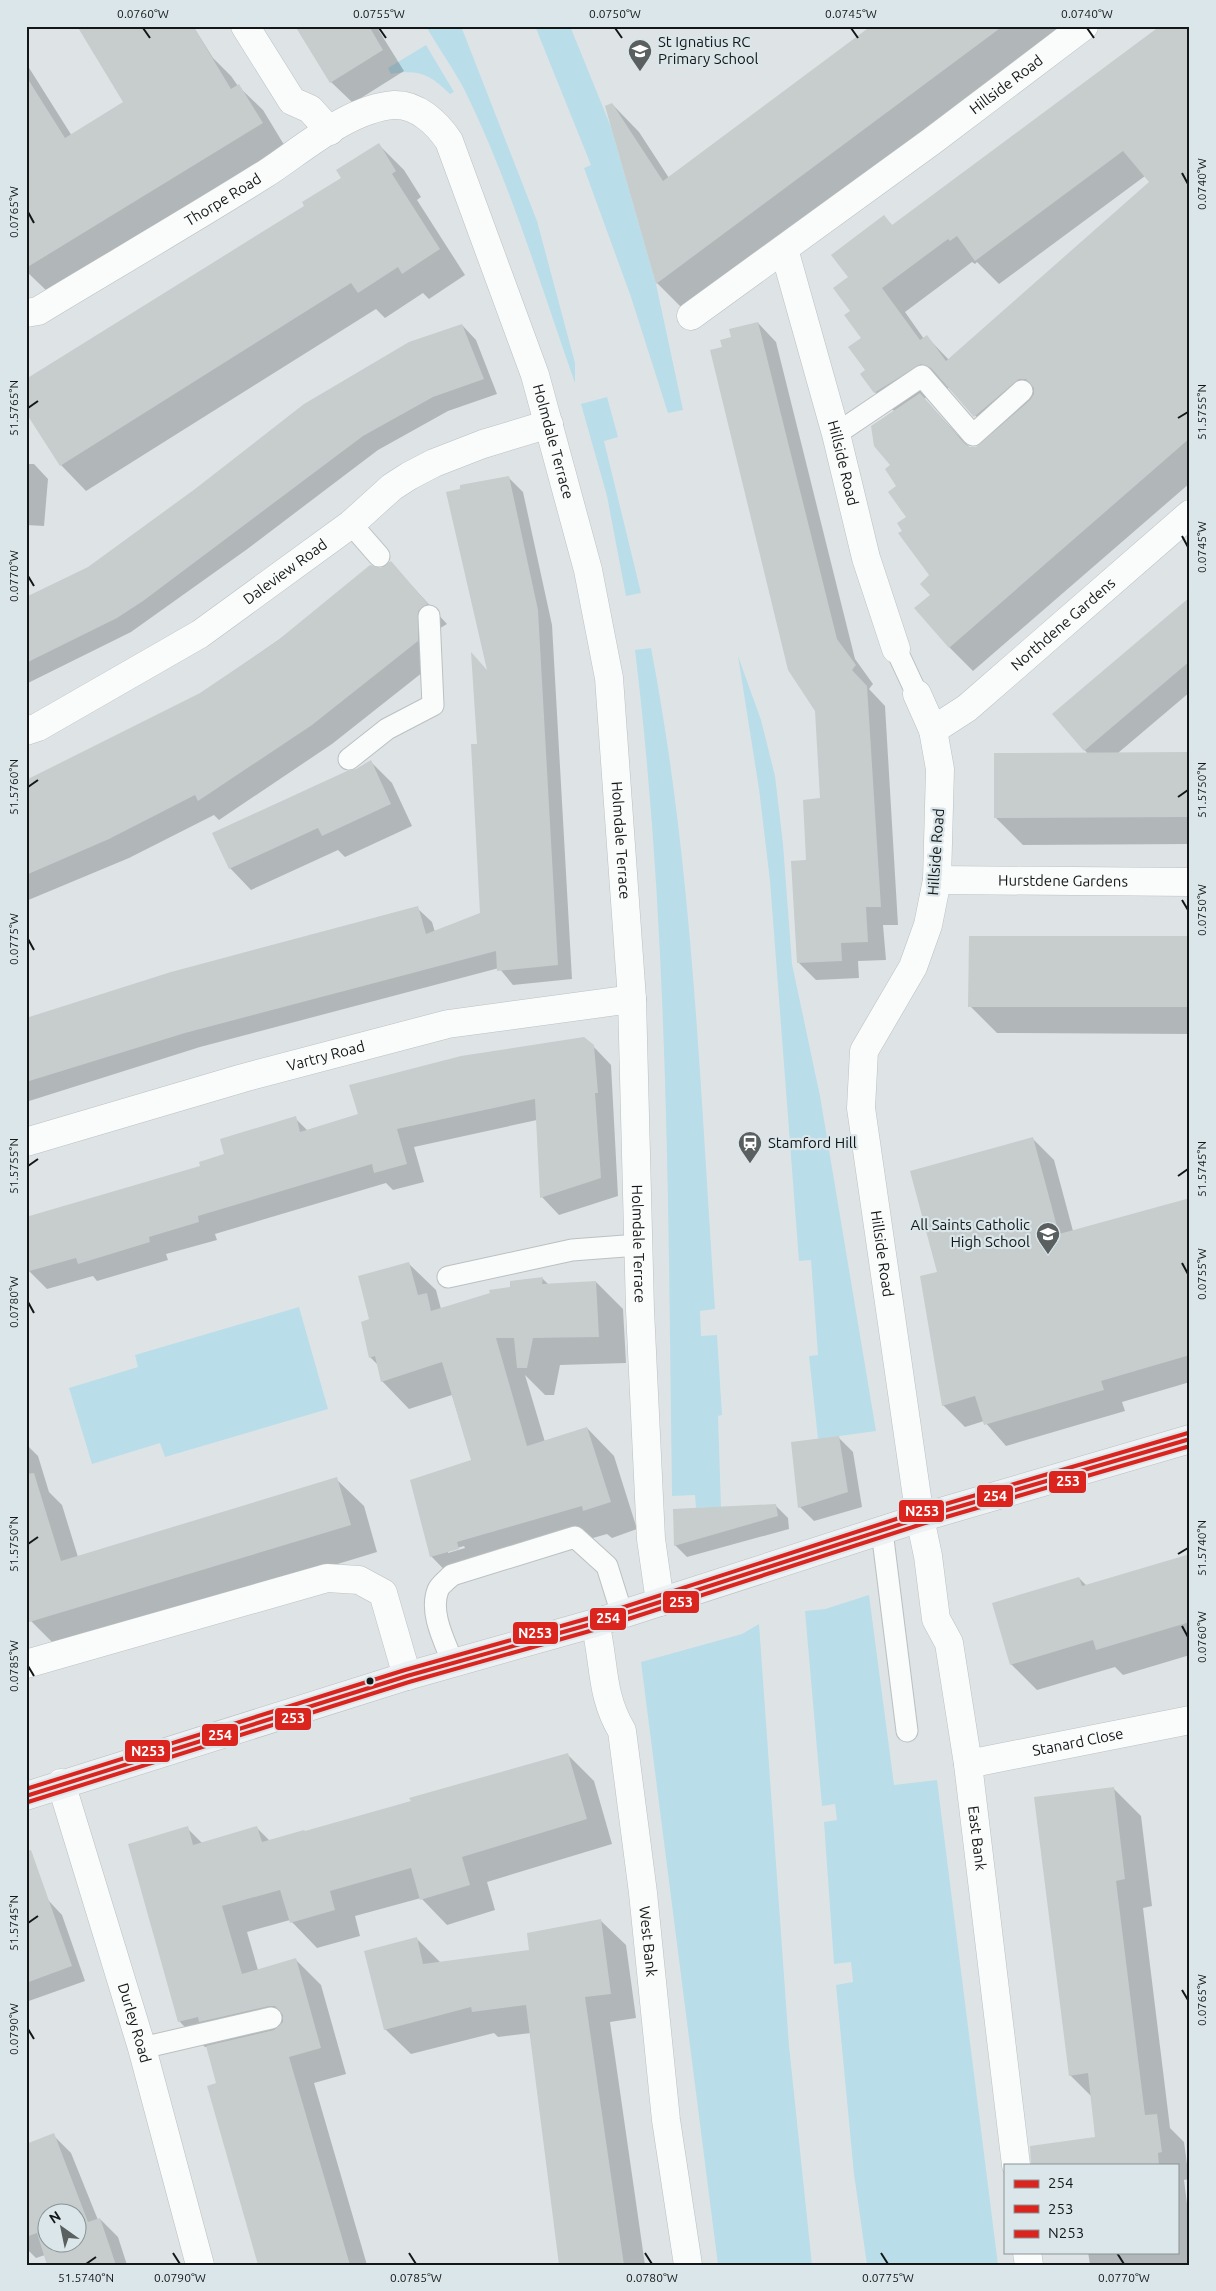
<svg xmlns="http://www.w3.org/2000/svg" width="1216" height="2291" viewBox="0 0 1216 2291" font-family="Ubuntu,sans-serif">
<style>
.green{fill:#baddea}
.shadow{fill:#0003;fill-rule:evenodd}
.building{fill:#c7cccd;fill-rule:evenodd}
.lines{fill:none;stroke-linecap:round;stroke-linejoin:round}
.lane-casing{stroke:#bbc0c1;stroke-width:23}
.street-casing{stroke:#bbc0c1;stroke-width:29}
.primary-casing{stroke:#bbbebf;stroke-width:29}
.lane{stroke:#fafbfb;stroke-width:21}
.street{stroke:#fafbfb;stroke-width:28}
.primary{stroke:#eef2f4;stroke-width:28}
.bus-1-casing{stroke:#dae6ea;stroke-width:8}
.bus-2-casing{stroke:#dae6ea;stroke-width:8}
.bus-3-casing{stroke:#dae6ea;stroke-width:8}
.bus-1{stroke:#dc241f;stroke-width:4}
.bus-2{stroke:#dc241f;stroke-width:4}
.bus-3{stroke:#dc241f;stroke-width:4}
.ticks{fill:none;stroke:#131718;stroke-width:2}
.bus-dot{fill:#131718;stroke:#dae6ea;stroke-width:2}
.labels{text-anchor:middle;stroke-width:4.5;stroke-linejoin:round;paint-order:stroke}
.poi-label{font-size:15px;fill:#131718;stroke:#dae6ea;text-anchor:start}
.street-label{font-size:15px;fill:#131718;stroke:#dae6ea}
.line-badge{stroke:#dae6ea;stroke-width:2}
.badge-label{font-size:14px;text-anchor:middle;font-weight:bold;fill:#fff}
.neatline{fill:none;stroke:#131718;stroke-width:2}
.ticks-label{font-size:12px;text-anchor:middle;fill:#131718}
</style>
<rect width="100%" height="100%" fill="#dee4e6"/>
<!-- green -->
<g class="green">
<path d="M426,26H461L537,221L575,363V383C541,287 510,182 465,91C454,69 438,48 426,26Z"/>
<path d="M535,26H570L611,127L656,284L683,410L668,413L631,297L584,168L591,165Z"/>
<path d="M426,45L454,92L450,94C430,75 420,69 391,74L388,68Z"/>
<path d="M607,397L618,437L604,441L641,593L626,596L607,496L581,404Z"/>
<path d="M651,648C693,866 700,1088 715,1309L700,1311L701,1336L717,1335L722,1415L718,1416L721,1507L696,1508L695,1495L672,1496C668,1214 669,930 635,650Z"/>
<path d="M738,656L761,720L775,776L783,844L792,964L820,1096L876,1431L818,1439L809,1356L818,1355L811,1260L799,1261L770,881L759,789Z"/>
<path d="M299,1307L328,1409L165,1457L160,1443L92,1464L69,1388L138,1367L135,1355Z"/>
<path d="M869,1595L894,1785L937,1780L998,2265H867L854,2174L836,1985L853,1982L851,1962L834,1964L824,1822L837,1820L835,1804L822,1806L805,1611L825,1609Z"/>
<path d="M759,1624L789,2046L812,2265H718L641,1662L742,1634Z"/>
</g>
<!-- shadow -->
<g class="shadow">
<path d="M78,26H193L213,58L231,76L238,86L263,110L286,148L49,293L26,271V63L72,136L125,102Z"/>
<path d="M297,26H376L404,71L353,103L331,82Z"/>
<path d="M873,26H1066L684,310L657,283L606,107L612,104L639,132L669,178Z"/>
<path d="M1190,26V483L973,671L950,648L932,595L931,575L904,531L907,517L892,465L894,411L875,392L862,374L867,370L863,338L852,311L850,278L884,217L893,226ZM1145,176L1150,182L949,360L927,337L924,339L905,312L972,262L975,264L977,262L999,284ZM949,388L993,434L976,448H970L924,399L939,389Z"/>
<path d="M379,145L404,170L421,197L417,200L465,275L429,299L423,293L385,318L376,309L86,491L61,465L306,206L343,178Z"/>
<path d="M758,323L776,342L855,659L873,684L869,689L885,706L898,925H883L886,960L858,961L859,978L816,980L798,962L808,861L822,799L816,711L723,348L732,338Z"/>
<path d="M462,325L476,340L497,394L448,411L378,450L246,550L131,632L26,684V599L89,568Z"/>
<path d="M26,464H34L48,479L44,526L26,525Z"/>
<path d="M508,477L523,492L552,625L572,979L513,985L499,968L200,1047L26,1102V1020L417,908L432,922L435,932L482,914L479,745L488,671L461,490Z"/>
<path d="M390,562L447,624L437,630V661L332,744L219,820L214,815L129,858L26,901V781L201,694Z"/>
<path d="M1190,598V692L1118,753H1190V844L1023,845L995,817L1088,754L1054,714Z"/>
<path d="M371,762L392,783L412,826L345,857L338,850L251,890L230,868Z"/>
<path d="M1190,937V1034L997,1033L970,1006Z"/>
<path d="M593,1046L611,1065L618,1196L559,1215L542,1197L537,1120L414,1147L424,1182L393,1190L386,1183L215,1234L217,1240L166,1254L168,1260L97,1281L93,1276L47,1289L29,1271L26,1261L295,1118L308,1131Z"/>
<path d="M1033,1139L1054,1160L1073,1231L1190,1199V1382L1122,1402L1125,1411L1006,1446L984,1421L965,1427L943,1405L939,1272Z"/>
<path d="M408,1263L436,1290L441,1309L512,1288L511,1282L543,1279L549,1285L596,1282L623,1309L626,1363L560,1365L554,1395H545L525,1375L545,1442L587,1428L614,1456L637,1529L612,1538L607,1534L484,1569L485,1576L458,1584L431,1556L472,1461L452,1395L409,1409L382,1381L378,1365L370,1357V1320ZM464,1546L465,1548L448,1553V1551Z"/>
<path d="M839,1438L853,1452L862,1507L814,1521L800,1507Z"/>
<path d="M26,1444L38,1456L49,1492L62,1505L78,1557L336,1479L364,1506L377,1552L59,1649L31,1621L26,1605Z"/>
<path d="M775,1505L788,1518L789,1529L687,1557L675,1545Z"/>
<path d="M1190,1555V1655L1123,1675L1115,1667L1037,1690L1011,1664L1079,1578L1087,1586Z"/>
<path d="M568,1755L594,1781L612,1844L487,1882L495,1910L447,1925L421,1898L355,1916L360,1936L317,1948L290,1920L247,1932L258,1970L296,1960L321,1985L346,2074L314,2083L367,2265H259L208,2047H205L180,2022L130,1845L187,1828L203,1844L257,1828L270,1841L305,1833Z"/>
<path d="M1113,1788L1141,1816L1152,1906L1143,1908L1170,2128L1184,2142L1189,2179L1184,2180L1190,2227L1189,2265H1090L1088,2252H1177V2165H1078L1096,2138L1092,2097L1070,2075Z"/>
<path d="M48,1900L62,1915L85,1981L26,2002V1908Z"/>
<path d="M600,1920L626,1945L636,2018L610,2022L645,2265H561L531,2033L498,2037L494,2033L411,2054L385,2029L416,1938L441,1963L530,1951Z"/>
<path d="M53,2135L71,2153L98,2220L100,2219L118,2237L127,2265H49L45,2255L36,2258L26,2248V2145ZM48,2214H78V2244H48Z"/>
</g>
<!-- building -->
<g class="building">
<path d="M77,26H193L231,89L239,84L263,123L26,268V76L65,138L123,102Z"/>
<path d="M295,26H369L383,50L330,83Z"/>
<path d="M871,26H1003L656,284L605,106L612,103L663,181Z"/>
<path d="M1160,26H1190V438L949,648L914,608L930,595L920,584L929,575L898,533L902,531L897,523L906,517L888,492L896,486L885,469L890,465L874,446L871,426L920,393L964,443L969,447H976L1030,400L1034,394V388L1026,379H1019L974,417L931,368L921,364L874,393L860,374L865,370L848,347L861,338L844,315L850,311L833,288L848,277L831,255L884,215L892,225ZM1123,151L1149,182L946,361L927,335L920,340L882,288L948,239L950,241L957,236L975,261Z"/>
<path d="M379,143L396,171L392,174L440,249L402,274L398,267L358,293L351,283L60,466L26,413V379L304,206L302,202L341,178L336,170Z"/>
<path d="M758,322L837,639L856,665L852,670L867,686L881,907H866L868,942L841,943L842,961L797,963L791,861L806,860L803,800L820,798L815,711L788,670L710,350L722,347L720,340L731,337L729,329Z"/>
<path d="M462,324L484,379L433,397L363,436L143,601L117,618L26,663V597L88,567L195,489L304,404L409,342Z"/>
<path d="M509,476L538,610L558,965L497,971L496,951L185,1033L26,1082V1018L171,972L418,906L426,934L480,913L471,744H477L471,652L487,670L446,492L460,489V485Z"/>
<path d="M391,561L428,604L418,611V641L312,725L198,801L195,795L109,839L26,875V780L200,693L277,641L370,565L381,568Z"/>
<path d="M1190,597V661L1084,751L1052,714Z"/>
<path d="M1190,752V817L994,818V753Z"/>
<path d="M371,760L391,804L322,836L318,828L229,869L212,833L347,771L356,769Z"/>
<path d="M969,936H1190V1007H968Z"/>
<path d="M584,1037L594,1045L598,1093H595L601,1178L540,1198L535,1099L397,1129L407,1164L374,1173L372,1164L198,1216L199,1222L149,1237L150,1242L78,1264L76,1258L26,1272V1217L200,1166L199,1162L224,1154L220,1139L296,1116L300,1132L358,1114L349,1085L461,1056Z"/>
<path d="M1033,1137L1059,1234L1190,1198V1355L1101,1381L1104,1390L984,1425L975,1396L942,1406L920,1276L937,1272L910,1171Z"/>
<path d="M409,1262L418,1295L427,1293L431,1311L490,1293L489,1290L510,1287V1281L543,1277L542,1284L596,1281L599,1337L533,1338L527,1368H517L514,1338H496L527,1446L587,1427L611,1502L583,1511L582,1506L457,1542L459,1549L430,1557L410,1480L471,1460L442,1362L381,1382L375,1356L369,1358L361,1322L369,1319L358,1276Z"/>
<path d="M839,1436L848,1492L798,1508L791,1442Z"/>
<path d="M34,1473L61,1561L337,1477L351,1525L26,1623V1474Z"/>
<path d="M776,1504L778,1516L674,1546L673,1509Z"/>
<path d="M1190,1554V1622L1096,1650L1093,1640L1010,1665L992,1603L1079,1577L1082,1586Z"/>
<path d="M568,1753L587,1819L462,1857L470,1885L420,1900L411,1868L330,1891L335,1910L290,1923L280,1890L222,1906L242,1974L296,1958L321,2048L289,2057L350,2265H258L207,2086L216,2083L206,2046L274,2030L283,2022V2015L275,2006H269L199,2022L198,2017L178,2022L128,1844L188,1826L193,1845L257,1826L262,1842L304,1830L305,1831L411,1801L409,1798Z"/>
<path d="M1114,1787L1125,1879L1116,1881L1145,2115L1157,2114L1162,2152L1158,2153L1159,2165H1031L1030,2146L1095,2137L1088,2073L1069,2076L1034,1797Z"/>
<path d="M31,1850L72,1966L26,1983V1851Z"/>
<path d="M601,1919L611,1994L585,1997L624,2265H559L526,2005L472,2012L471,2007L384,2030L364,1951L417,1937L423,1964L529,1950L527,1933Z"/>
<path d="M54,2133L88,2222L100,2218L116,2265H47L37,2233L26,2237V2144ZM48,2214H78V2244H48Z"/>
</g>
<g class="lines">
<!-- lane casing -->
<g class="lane-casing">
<g id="lane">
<path d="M836,434L922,376L973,435L1022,391"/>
<path d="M351,524L379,556"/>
<path d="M896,649L917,694"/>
<path d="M349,759L387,729L433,705L429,616"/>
<path d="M448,1277L572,1250L638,1245"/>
<path d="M882,1531L907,1731"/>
<path d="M453,1663C445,1642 429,1613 438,1590C440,1585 447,1580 452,1575L575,1537L607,1566L622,1614"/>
<path d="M142,2048L271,2018"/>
</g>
</g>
<!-- street casing -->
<g class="street-casing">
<g id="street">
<path d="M245,26L292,101L310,109L330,131"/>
<path id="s1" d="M784,249L836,434L866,558L896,649"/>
<path id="s2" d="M26,313L38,311C114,265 190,221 265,174C302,150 349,108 394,105C417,104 437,123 449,141L535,375L588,570L609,678L632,999L640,1310L651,1539L660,1602"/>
<path id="s3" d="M691,316L932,141L1084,26"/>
<path id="s4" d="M917,694L933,730L940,769L937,880L928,925L913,967L864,1051L861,1108L920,1518L928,1556L936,1619L949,1643L968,1764L1016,2165"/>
<path id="s5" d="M933,730L967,708L1190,514"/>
<path id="s6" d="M26,731L38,727L200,634L351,524L392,487L409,476L434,463L483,444L549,424"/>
<path id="s7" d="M937,880L1190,882"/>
<path id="s8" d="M26,1142L243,1078L448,1024L632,999"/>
<path id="s9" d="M595,1623C605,1663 600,1694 622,1731L643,1893L666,2120L688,2265"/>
<path d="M26,1664L327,1578L359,1580L383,1593L407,1676"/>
<path id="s10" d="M968,1764L1190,1720"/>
<path id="s11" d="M61,1783L142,2048L200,2265"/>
<path d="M1027,2252L1029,2265"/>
</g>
</g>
<!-- primary casing -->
<g class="primary-casing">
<path id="primary" d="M26,1796L407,1676L595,1623L920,1518L1190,1439"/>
</g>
<!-- lane -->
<use href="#lane" class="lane"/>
<!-- street -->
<use href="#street" class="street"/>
<!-- primary -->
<use href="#primary" class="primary"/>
<!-- bus-1 casing -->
<g class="bus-1-casing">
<path id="bus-1" d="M26,1796L407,1676L595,1623L920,1518L1190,1439"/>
</g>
<!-- bus-2 casing -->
<g class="bus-2-casing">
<path id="bus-2" d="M28,1802L409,1682L597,1629L922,1524L1190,1446"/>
</g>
<!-- bus-3 casing -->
<g class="bus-3-casing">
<path id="bus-3" d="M26,1789L405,1670L593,1617L918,1512L1188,1433"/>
</g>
<!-- bus-1 -->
<use href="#bus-1" class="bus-1"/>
<!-- bus-2 -->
<use href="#bus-2" class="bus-2"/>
<!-- bus-3 -->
<use href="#bus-3" class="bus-3"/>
</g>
<!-- ticks -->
<path class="ticks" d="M143,28L150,38M379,28L386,38M615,28L622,38M851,28L858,38M1087,28L1094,38M1182,173L1188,184M28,212L34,223M28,408L38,401M1178,418L1188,412M1182,536L1188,547M28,576L34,586M28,787L38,780M1178,797L1188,790M1182,900L1188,910M28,939L34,950M28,1166L38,1159M1178,1176L1188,1169M1182,1263L1188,1274M28,1302L34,1313M28,1544L38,1537M1178,1554L1188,1548M1182,1626L1188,1637M28,1666L34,1676M28,1923L38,1916M1182,1990L1188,2000M28,2029L34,2039M173,2253L180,2264M409,2253L416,2264M645,2253L652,2264M881,2253L888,2264M1117,2253L1124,2264M86,2264L96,2257"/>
<!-- icons -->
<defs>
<g id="school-pin" transform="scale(1.25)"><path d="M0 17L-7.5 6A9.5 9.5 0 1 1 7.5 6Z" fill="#5a5f60" stroke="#dae6ea"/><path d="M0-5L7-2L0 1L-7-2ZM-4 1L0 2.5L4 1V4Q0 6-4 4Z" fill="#fff"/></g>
<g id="station-pin" transform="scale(1.25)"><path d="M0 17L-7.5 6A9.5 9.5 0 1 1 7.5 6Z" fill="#5a5f60" stroke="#dae6ea"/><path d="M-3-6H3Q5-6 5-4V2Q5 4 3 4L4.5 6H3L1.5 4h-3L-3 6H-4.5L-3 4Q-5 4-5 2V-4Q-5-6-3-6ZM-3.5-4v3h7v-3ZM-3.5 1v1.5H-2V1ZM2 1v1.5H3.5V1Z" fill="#fff"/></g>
</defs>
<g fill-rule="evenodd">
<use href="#school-pin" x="640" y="51"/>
<use href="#station-pin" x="750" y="1143"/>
<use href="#school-pin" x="1048" y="1234"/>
</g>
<!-- markers -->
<circle class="bus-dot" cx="370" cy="1681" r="4.5"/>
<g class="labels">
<!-- poi labels -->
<g class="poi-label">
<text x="658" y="47">St Ignatius RC<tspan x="658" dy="17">Primary School</tspan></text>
<text x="768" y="1148">Stamford Hill</text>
<text x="1030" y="1230" text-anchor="end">All Saints Catholic<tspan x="1030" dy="17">High School</tspan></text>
</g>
<!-- street labels -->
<g class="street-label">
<text dy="5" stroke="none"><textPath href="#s3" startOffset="391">Hillside Road</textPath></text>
<text dy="5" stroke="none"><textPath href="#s2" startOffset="228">Thorpe Road</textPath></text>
<text dy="5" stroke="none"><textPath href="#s2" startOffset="812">Holmdale Terrace</textPath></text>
<text dy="5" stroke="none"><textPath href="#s1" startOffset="222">Hillside Road</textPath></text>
<text dy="5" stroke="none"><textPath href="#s6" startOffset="305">Daleview Road</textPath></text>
<text dy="5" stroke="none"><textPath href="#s5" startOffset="168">Northdene Gardens</textPath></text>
<text dy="5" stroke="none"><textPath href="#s2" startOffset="1218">Holmdale Terrace</textPath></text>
<text transform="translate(936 852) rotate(-86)" y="5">Hillside Road</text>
<text dy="5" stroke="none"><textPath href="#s7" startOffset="126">Hurstdene Gardens</textPath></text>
<text dy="5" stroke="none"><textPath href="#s8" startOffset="312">Vartry Road</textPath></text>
<text dy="5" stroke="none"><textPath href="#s2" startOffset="1622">Holmdale Terrace</textPath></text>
<text dy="5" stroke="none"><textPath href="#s4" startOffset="582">Hillside Road</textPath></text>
<text dy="5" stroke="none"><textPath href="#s10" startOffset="112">Stanard Close</textPath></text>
<text dy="5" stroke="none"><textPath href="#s4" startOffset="1176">East Bank</textPath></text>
<text dy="5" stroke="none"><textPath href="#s9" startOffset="324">West Bank</textPath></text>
<text dy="5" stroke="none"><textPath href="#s11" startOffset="251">Durley Road</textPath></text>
</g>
</g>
<g class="line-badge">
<rect x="1048" y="1470" width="39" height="24" rx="5" fill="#dc241f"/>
<rect x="976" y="1484" width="38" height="24" rx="5" fill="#dc241f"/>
<rect x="898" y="1499" width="47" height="24" rx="5" fill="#dc241f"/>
<rect x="662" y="1590" width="38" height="24" rx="5" fill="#dc241f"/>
<rect x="589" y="1607" width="38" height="24" rx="5" fill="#dc241f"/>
<rect x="512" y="1621" width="47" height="24" rx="5" fill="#dc241f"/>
<rect x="274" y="1707" width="38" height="24" rx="5" fill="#dc241f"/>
<rect x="201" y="1723" width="38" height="24" rx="5" fill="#dc241f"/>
<rect x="124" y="1739" width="47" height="24" rx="5" fill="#dc241f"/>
</g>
<g class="badge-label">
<text x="1068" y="1486">253</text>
<text x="995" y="1501">254</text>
<text x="922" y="1516">N253</text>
<text x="681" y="1607">253</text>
<text x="608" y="1623">254</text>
<text x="535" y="1638">N253</text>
<text x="293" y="1723">253</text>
<text x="220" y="1740">254</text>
<text x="148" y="1756">N253</text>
</g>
<!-- border -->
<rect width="1216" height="2291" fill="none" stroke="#dae6ea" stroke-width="55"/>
<!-- legend -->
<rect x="1004" y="2164" width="175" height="90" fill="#dae6ea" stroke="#8a9396"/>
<rect x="1014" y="2180" width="25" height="8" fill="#dc241f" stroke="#8a9396"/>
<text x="1048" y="2188" font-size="15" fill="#131718">254</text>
<rect x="1014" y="2205" width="25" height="8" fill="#dc241f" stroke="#8a9396"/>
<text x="1048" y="2214" font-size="15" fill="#131718">253</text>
<rect x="1014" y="2230" width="25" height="8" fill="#dc241f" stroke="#8a9396"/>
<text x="1048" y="2238" font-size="15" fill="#131718">N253</text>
<!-- north arrow -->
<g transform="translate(62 2228) rotate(327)"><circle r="24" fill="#dae6ea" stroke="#8a9396"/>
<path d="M0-4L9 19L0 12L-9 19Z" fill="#5a5f60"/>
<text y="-8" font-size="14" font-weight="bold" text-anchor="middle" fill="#131718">N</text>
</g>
<rect x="28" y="28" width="1160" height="2236" class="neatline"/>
<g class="ticks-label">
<text x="143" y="18">0.0760°W</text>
<text x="379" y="18">0.0755°W</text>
<text x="615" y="18">0.0750°W</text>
<text x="851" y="18">0.0745°W</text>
<text x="1087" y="18">0.0740°W</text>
<text transform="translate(1202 184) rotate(-90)" y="4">0.0740°W</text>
<text transform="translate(14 212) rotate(-90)" y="4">0.0765°W</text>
<text transform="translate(14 408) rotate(-90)" y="4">51.5765°N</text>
<text transform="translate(1202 412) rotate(-90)" y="4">51.5755°N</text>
<text transform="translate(1202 547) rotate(-90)" y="4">0.0745°W</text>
<text transform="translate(14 576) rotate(-90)" y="4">0.0770°W</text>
<text transform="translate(14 787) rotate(-90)" y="4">51.5760°N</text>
<text transform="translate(1202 790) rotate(-90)" y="4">51.5750°N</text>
<text transform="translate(1202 910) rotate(-90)" y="4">0.0750°W</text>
<text transform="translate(14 939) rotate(-90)" y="4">0.0775°W</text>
<text transform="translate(14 1166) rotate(-90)" y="4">51.5755°N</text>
<text transform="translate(1202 1169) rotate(-90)" y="4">51.5745°N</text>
<text transform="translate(1202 1274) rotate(-90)" y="4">0.0755°W</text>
<text transform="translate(14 1302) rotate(-90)" y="4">0.0780°W</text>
<text transform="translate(14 1544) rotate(-90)" y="4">51.5750°N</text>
<text transform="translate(1202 1548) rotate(-90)" y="4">51.5740°N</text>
<text transform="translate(1202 1637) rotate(-90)" y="4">0.0760°W</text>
<text transform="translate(14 1666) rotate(-90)" y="4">0.0785°W</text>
<text transform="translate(14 1923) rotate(-90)" y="4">51.5745°N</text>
<text transform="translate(1202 2000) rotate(-90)" y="4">0.0765°W</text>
<text transform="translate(14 2029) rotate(-90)" y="4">0.0790°W</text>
<text x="86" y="2282">51.5740°N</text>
<text x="180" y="2282">0.0790°W</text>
<text x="416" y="2282">0.0785°W</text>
<text x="652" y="2282">0.0780°W</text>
<text x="888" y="2282">0.0775°W</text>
<text x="1124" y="2282">0.0770°W</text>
</g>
</svg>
